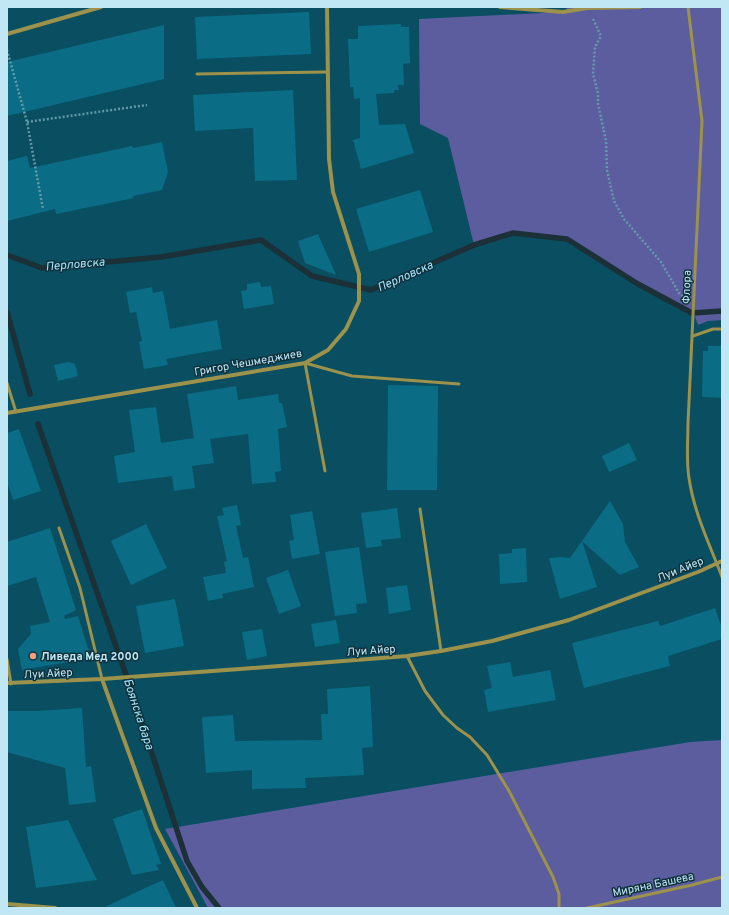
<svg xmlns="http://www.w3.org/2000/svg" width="729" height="915" viewBox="0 0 729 915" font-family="Overpass,sans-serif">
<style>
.green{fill:#5c5d9f}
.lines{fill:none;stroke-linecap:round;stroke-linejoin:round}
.stream{stroke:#1b3037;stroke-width:5.5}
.building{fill:#0a6d85}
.path{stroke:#6399a9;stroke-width:2.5;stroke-dasharray:2 2;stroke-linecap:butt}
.lane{stroke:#9d924b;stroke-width:3}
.street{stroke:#9d924b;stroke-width:4}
.poi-dot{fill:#f2a081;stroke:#0f313c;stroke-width:1.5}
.labels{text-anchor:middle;stroke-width:3;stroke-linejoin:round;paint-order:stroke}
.street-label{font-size:11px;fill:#c1e7f4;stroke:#0f313c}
.poi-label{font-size:11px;font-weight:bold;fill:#c1e7f4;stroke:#0f313c;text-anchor:start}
.water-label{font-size:12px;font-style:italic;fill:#a5e5fb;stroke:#0f313c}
</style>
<rect width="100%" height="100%" fill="#094e61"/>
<!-- green -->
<g class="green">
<path d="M569,7H722V311L692,313L638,284L567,239L513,233L474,245L448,138L420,124L419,19L562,12Z"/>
<path d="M722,312V320L708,321L698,325L694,314Z"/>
<path d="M722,740V908H208L165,829L690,742Z"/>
</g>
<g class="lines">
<!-- stream -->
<g class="stream">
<path d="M7,255L42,268L161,257L261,240L312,276L371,290L474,245L513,233L567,239L638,284L692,313L722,311"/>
<path d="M7,312L30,394"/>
<path d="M38,424L131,689L187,861L202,887L219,908"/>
</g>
</g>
<!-- building -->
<g class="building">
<path d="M309,12L311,54L197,59L195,17Z"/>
<path d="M401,24V27H409L410,63L403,64L404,85H398L399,90H394V93L376,94L379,125L405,124L414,153L361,169L353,140L360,138V98L354,99L353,87H350L348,39H358V26Z"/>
<path d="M164,25V79L7,116V62Z"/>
<path d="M293,90L297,180L255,181L253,128L195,131L193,95Z"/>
<path d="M162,142L168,172L162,190L133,196L134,198L56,214L55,209L7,221V161L27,156L30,168L132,146L133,148Z"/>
<path d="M420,190L433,232L369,252L356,209Z"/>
<path d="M318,234L336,275L305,263L298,241Z"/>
<path d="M260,282L261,287L271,286L274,304L244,309L241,291L247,290V284Z"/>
<path d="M152,287L153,293L163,291L170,329L217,320L222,349L166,359L168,365L144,369L139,342L142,341L136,312L130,313L126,292Z"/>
<path d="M708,346H722V398L702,397L703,351H708Z"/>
<path d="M68,362L75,364L78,376L58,381L54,365Z"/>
<path d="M388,385L438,386L437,490H387Z"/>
<path d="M236,386L238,400L278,394L279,403H282L287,427L278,429L281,471L275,472L276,482L252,484L248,434L210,439L214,463L192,466L195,488L174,491L172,476L118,483L114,456L135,452L129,410L156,407L161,443L194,438L187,394Z"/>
<path d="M19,429L41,491L13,500L7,482V433Z"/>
<path d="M629,443L637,460L609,472L602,456Z"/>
<path d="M610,501L623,524L625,542L639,567L620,575L582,541L597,587L560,599L549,558L562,557L570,558Z"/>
<path d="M237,505L241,525L236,526L243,558L248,557L254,587L222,594L223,598L208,601L203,577L226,573L224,562L227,561L217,516L224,515L222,508Z"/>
<path d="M397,508L401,538L381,540L382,546L366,548L361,513Z"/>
<path d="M312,511L320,554L292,559L289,541L294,540L290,515Z"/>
<path d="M146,524L167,568L131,585L111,541Z"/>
<path d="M50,528L76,610L64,616L65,619L78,616L91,658L22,670L18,649L31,634L30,626L50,622L36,577L7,586V542Z"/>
<path d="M359,547L367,603L356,604L357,613L335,616L325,552Z"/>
<path d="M526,548L527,582L500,584L499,554L512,553V549Z"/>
<path d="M288,570L301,606L279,614L266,578Z"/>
<path d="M407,585L411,610L389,614L386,588Z"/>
<path d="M175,599L184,646L145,653L136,606Z"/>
<path d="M715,608L722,628V639L668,656L670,666L584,688L572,643L658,621L660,626Z"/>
<path d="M336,620L340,643L315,647L311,624Z"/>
<path d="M262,629L267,656L247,660L242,632Z"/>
<path d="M510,662L513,677L550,670L556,700L488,712L484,690L492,688L487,666Z"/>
<path d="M370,686L373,747L362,748L364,775L305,778L306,788L252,789V770L206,773L202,717L233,715L235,741L322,740L321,714H328L327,689Z"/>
<path d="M82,708L86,767L91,766L96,802L69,805L65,768L7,752V711H36Z"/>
<path d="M142,809L161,864L156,865L159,870L132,875L113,819Z"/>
<path d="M68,820L97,880L36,888L26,827Z"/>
<path d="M163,880L176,908H103L143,889Z"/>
</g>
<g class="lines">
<!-- path -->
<g class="path">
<path d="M593,19L601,36L595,47L593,74L598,93V104L606,141L607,170L614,201L624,219L661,262L679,293L683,296"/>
<path d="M7,50L27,122L43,209"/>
<path d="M27,122L147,105"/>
</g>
<!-- lane -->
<g class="lane">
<path d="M688,7L702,121L688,423C688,441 686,460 689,478C694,513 710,545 722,577"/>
<path d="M197,74L327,72"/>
<path d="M693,336L713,329H722"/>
<path d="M7,383L16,412"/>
<path d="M325,471L305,363L352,376L459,384"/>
<path d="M420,509L441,651"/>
<path d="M59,528L80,588L102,679"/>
<path d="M407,656L425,691L443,715L457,728L470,737L487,755L509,791L553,877L559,894V908"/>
<path d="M7,659L11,684"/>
<path d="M587,908L692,885L722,877"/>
</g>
<!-- street -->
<g class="street">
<path d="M500,7L563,12L587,8L640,7"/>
<path d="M7,34L101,7"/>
<path d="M7,413L305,363L328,350L346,329L359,301V274L333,192L329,159L327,7"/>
<path d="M102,679L156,828L197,908"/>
<path d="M7,683L102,679L240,669L407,656L441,651L492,641L569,620L698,572L722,561"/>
<path d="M7,904L55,908"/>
</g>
</g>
<!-- markers -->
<circle class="poi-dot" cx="33" cy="656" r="4"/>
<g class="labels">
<!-- street labels -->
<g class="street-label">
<text transform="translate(686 287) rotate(-88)" y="4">Флора</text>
<text transform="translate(248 362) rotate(-10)" y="4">Григор Чешмеджиев</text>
<text transform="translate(680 569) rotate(-22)" y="4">Луи Айер</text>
<text transform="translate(371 650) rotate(-4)" y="4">Луи Айер</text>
<text transform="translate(48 673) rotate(-3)" y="4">Луи Айер</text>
<text transform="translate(653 884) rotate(-12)" y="4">Миряна Башева</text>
</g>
<!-- poi labels -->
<g class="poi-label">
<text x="41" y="660">Ливеда Мед 2000</text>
</g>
<!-- water labels -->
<g class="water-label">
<text transform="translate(75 264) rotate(-5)" y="4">Перловска</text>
<text transform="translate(405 276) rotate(-24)" y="4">Перловска</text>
<text transform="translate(139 714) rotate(72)" y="4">Боянска бара</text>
</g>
</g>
<!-- border -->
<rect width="729" height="915" fill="none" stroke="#c1e7f4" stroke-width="16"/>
</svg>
